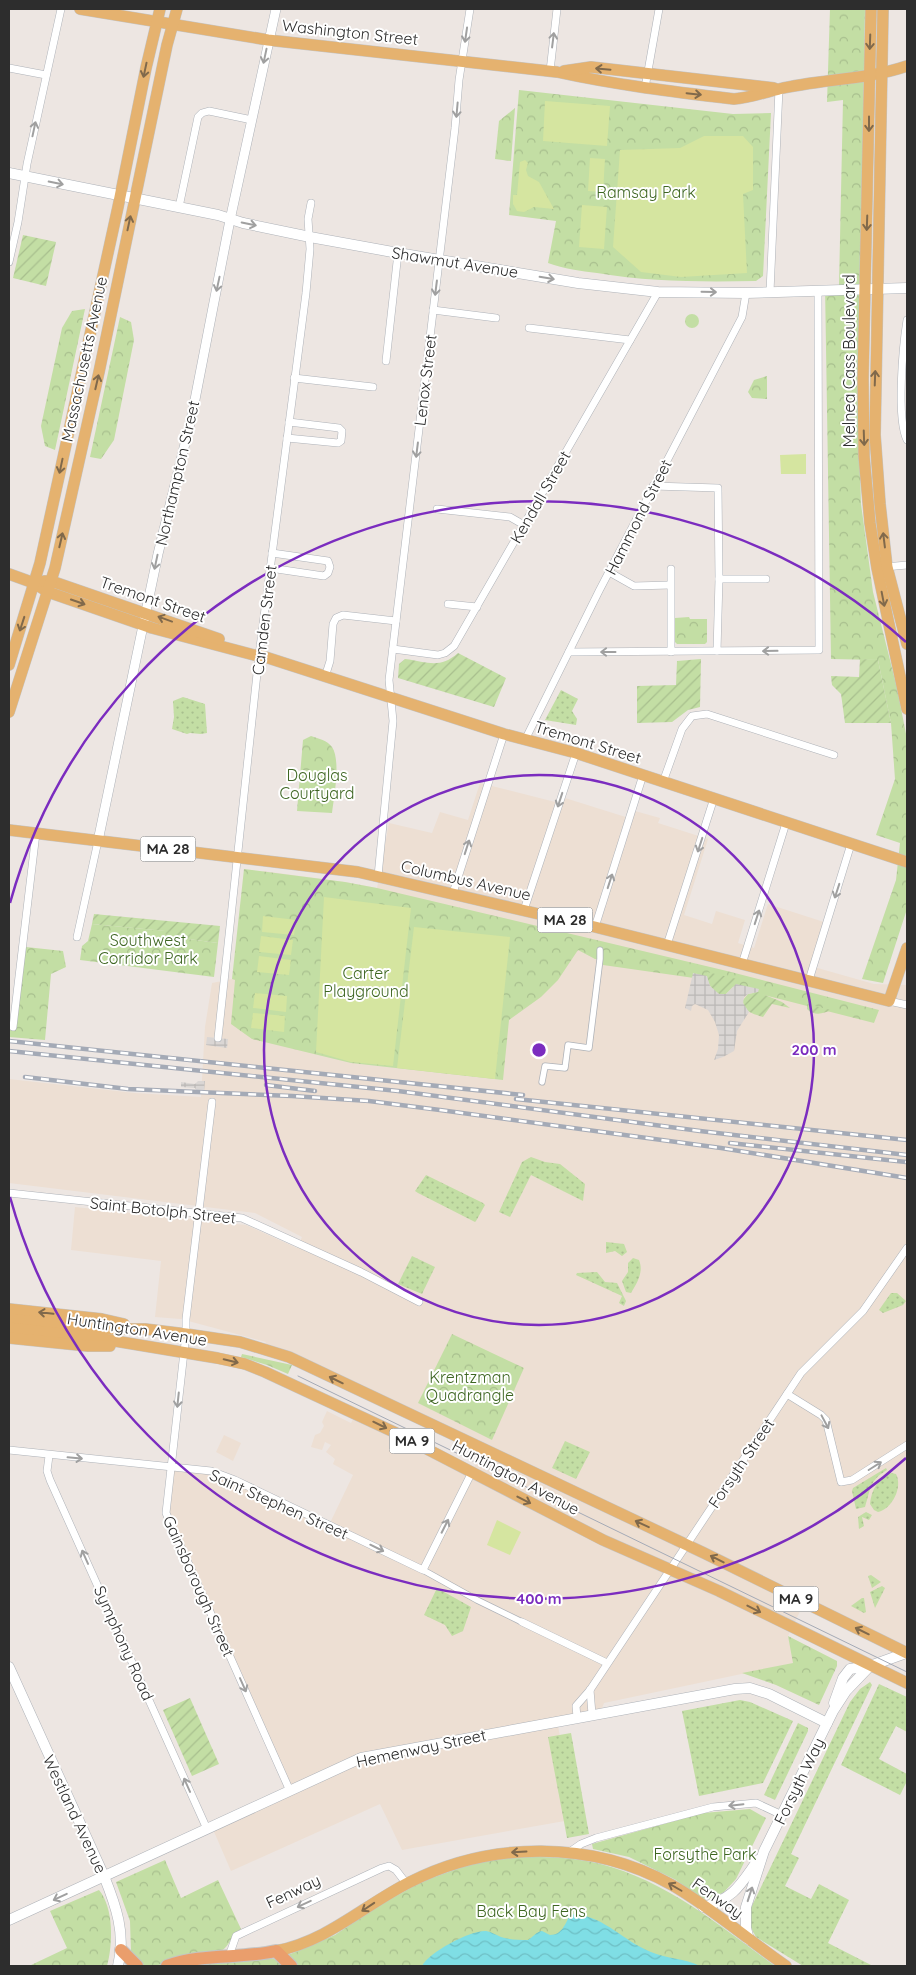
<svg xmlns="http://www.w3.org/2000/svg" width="916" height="1975" viewBox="0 0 916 1975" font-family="Quicksand,sans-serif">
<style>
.education{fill:#eddfd3}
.grass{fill:url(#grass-dots)}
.park{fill:url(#park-crowns)}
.garden{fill:url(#garden-furrows)}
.pitch{fill:#d5e5a0}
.plaza{fill:url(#plaza-grid)}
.water{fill:url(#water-waves)}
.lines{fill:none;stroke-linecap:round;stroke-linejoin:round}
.pedestrian-casing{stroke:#aeb2b8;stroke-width:7}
.minor-casing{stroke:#aeb2b8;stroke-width:8}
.tertiary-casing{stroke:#aeb2b8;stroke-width:10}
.secondary-casing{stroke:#aeb2b8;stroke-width:11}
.primary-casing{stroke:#c4c4c4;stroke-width:12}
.trunk-casing{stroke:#c4c4c4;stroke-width:14}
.pedestrian{stroke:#fff;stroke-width:5.5}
.minor{stroke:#fff;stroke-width:7}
.tertiary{stroke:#fff;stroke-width:9}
.secondary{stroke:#fff;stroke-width:10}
.primary{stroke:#e5b26f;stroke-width:11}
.trunk{stroke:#ea9e6c;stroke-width:12}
.tram{stroke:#a4aab6;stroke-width:1}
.rail-casing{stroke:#a4aab6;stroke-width:4.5}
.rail{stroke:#fff;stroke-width:2.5;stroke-dasharray:8;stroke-linecap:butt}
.oneway{stroke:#a0a0a0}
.oneway2{stroke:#80694b}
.ring{fill:none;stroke:#7b2cbf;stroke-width:2.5}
.labels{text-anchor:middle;stroke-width:4;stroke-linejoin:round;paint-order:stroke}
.shield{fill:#fff;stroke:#6c6c6c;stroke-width:1}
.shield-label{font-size:15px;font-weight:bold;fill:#2d2d2d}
.street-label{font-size:16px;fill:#2d2d2d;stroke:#fff}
.park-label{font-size:16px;fill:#3e6622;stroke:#fff}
.centre{fill:#7b2cbf;stroke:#fff;stroke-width:2.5}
.ring-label{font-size:15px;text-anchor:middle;font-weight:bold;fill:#7b2cbf;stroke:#fff;stroke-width:4;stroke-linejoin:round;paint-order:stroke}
</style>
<defs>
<pattern id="grass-dots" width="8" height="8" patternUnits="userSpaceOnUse" patternTransform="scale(1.25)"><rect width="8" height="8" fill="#c3dea4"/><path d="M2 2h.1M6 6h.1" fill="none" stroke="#a8bf8e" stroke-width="1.8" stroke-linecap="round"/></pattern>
<pattern id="park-crowns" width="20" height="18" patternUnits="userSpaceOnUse" patternTransform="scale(1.25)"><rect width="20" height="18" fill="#c3dea4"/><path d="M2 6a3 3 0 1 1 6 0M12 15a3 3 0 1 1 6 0" fill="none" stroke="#a8bf8e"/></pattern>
<pattern id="garden-furrows" width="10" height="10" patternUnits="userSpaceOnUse" patternTransform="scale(1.25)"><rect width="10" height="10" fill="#c3dea4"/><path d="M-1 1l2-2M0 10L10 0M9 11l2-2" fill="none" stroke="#a8bf8e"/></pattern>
<pattern id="plaza-grid" width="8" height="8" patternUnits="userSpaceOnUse" patternTransform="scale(1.25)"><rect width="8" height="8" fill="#dad6d4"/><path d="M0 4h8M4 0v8" fill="none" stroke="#bbb8b6"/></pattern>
<pattern id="water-waves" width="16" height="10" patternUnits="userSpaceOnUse" patternTransform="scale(1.25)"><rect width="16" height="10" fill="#7fdee5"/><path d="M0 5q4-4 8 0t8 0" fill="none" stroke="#6ebfc5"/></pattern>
</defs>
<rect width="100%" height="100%" fill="#ede6e2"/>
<!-- education -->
<g class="education">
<path d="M480,783L563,804L565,798L632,819L635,811L660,818L658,823L708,839L684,915L712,924L716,911L745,920L738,943L754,948L768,904L827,923L814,967L874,984L907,985V1653L804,1603L788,1636L794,1663L604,1703L600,1713L557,1721L576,1819L402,1850L380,1804L231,1871L212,1827L290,1791L167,1519L171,1467L211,1471L329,1525L353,1475L333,1464L335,1459L326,1452L331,1445L325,1442L322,1450L311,1447L315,1435L320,1433L324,1426L322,1422L327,1411L351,1423L356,1414L472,1471L483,1450L263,1348L266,1342L181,1319L155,1317L161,1261L71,1250L75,1207L246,1225L297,1248L302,1237L255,1213L9,1183V1079L135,1093L201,1097L205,1027L212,983L232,979L238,980L263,871L345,882L377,888L389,823L432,833L440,812L468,820Z"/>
<path d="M224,1435L241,1443L233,1461L216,1452Z"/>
</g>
<!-- grass -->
<g class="grass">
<path d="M561,690L578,699L572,711L577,719L576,725L545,720Z"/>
<path d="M183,697L205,704L207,733L201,734L190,733L187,734L172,729L174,717L173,701Z"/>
<path d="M531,1157L545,1162L560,1164L585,1184L583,1201L531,1175L510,1217L499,1212L522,1162Z"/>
<path d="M426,1175L483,1203L485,1205L476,1221L475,1222L418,1193L415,1191Z"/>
<path d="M606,1242L624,1244L627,1252L622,1256L615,1251L606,1253Z"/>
<path d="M412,1256L435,1267L422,1294L398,1284Z"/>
<path d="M633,1258L639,1260C644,1272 637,1283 631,1293L626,1292L622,1281L628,1272V1263Z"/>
<path d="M597,1272L605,1282L617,1283L626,1301L624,1306L619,1303L622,1296L576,1275L577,1273Z"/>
<path d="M891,1293H897L906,1301L903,1305L883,1313L879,1310Z"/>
<path d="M565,1441L590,1452L576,1479L552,1468Z"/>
<path d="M886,1468L887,1470C869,1481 871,1488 865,1507L856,1509L852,1491L853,1488Z"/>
<path d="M891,1473L896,1474C903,1487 892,1509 878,1512L874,1510L870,1504C871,1491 878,1477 891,1473Z"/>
<path d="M866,1512L872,1515L869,1520L862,1517L864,1526L859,1529L858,1517Z"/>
<path d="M871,1575L881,1582L872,1588L868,1576Z"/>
<path d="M882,1586L885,1588L875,1608L870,1592Z"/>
<path d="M437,1588L471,1607L463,1631L452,1636L445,1625L424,1615Z"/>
<path d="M862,1598H864L866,1612L864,1613L851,1606Z"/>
<path d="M870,1682L872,1685L791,1854L799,1858L785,1886L811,1899L819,1884L849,1900L828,1943L873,1966H803L756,1937L749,1924V1912L850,1702L860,1689Z"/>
<path d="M879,1684L907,1697V1732L896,1726L879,1759L907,1774V1781L900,1795L841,1765Z"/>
<path d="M740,1700L750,1702L793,1721L763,1783L699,1796L682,1711Z"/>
<path d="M798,1723L808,1728V1731L775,1800L764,1795Z"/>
<path d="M571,1733L589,1834L567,1838L548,1737Z"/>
</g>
<!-- park -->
<g class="park">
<path d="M830,9H865L858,407L861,504L873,592L897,688L907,739V909L883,983L862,979L896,880L900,843L876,835L895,779L891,723L878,660L831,659L825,285H839L843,100L827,102Z"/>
<path d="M519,90L733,114L771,113L763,276L756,281C703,282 650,282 597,273C581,271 564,269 548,263L556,221L509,215Z"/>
<path d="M515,108L511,161L495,159L499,121Z"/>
<path d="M85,309L55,450L45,446L41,426L62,328L72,311Z"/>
<circle cx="692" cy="321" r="7"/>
<path d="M120,317L131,322L134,340L114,440L101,459L90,457Z"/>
<path d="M767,376V399L752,398L748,392L754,380Z"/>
<path d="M689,617L690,619H707V642L705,644H677L675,642V618Z"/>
<path d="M311,736C319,739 327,740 332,747C341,760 334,797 332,813L297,811L303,740Z"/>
<path d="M244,869L345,882L377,888L727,971L879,1010L874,1023L701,979L603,965V960L595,959L578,950L558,980L541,997L509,1020L503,1080L351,1063L252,1039L231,1024L235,980L232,979Z"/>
<path d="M92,924L166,931V936L218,943L214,977L80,960L82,946L88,941Z"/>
<path d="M26,947L63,951L66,967L51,974L45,1040L9,1037V1030H15Z"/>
<path d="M452,1334L524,1368L492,1440L418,1403Z"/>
<path d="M242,1354L292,1365L288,1374L267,1365L241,1357Z"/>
<path d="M788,1636L837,1661V1666L819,1705L776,1685L742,1673L793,1663Z"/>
<path d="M750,1809L766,1818L736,1879L724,1892L710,1899L700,1898L676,1880L629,1857L593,1849L592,1844L703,1813Z"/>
<path d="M511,1857C537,1857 562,1856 587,1861C660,1875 716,1923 775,1966H296L288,1955L335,1935L378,1906L423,1881L471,1864Z"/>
<path d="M165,1860L181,1898L218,1880L241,1929C230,1936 230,1946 221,1951L173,1959L156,1966L141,1965L131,1953L130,1921L116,1882Z"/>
<path d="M99,1890C114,1908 113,1945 107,1966H29L67,1948L50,1911Z"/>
<path d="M266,1958L274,1959L284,1966H184Z"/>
</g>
<!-- garden -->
<g class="garden">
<path d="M23,235L56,242L46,286L13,278Z"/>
<path d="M458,653L506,678L494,707L398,678L399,664L405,659C428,662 440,669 458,653Z"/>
<path d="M701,659L700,707L688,710L672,722L637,723V686L676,685L677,661Z"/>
<path d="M860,659L878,660L891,723H845L841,694L832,685L831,676L859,677Z"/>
<path d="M94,914L220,926L218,943L166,936L165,931L92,924Z"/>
<path d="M707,972L737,979L736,984L726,994H719C711,990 706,981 707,972Z"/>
<path d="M758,992L782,1002L790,1008L772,1004L763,1017C754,1014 743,1012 743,1000L748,994Z"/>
<path d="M807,1004L831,1010C823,1014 814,1016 807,1009Z"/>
<path d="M190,1698L219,1764L192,1776L163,1710Z"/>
</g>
<!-- pitch -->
<g class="pitch">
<path d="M545,101L610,106L607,146L543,141Z"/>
<path d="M704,136H743L753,147V190L743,194L747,273L681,277L641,272L613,247L620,150L680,148Z"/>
<path d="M590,158L605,159L603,192L588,191Z"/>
<path d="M525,160L528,163L526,170L528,176L539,182L554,209L534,207L524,212L517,211L513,204V195H517L520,162Z"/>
<path d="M582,205L607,207L604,249L579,247Z"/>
<path d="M806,454V474H781L780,455Z"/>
<path d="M324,897L411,908L393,1066L351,1062L316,1052Z"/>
<path d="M263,916L296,920L294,935L262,932Z"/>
<path d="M414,927L510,937L495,1079L397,1068Z"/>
<path d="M261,936L293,940L291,955L259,952Z"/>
<path d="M259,956L291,960L289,975L257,972Z"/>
<path d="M255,993L287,996L286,1012L253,1008Z"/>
<path d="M253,1013L285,1016L284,1032L251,1028Z"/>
<path d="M497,1520L521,1532L510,1555L487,1545Z"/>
</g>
<!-- plaza -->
<g class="plaza">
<path d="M693,973L707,976L710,986L719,994H726L736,984L759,989L758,992L748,994L744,997L743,1003L749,1012L737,1031L734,1051L723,1057L714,1060L718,1049L719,1035L715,1022L708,1010L695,1004L692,1006L691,1011L685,1008Z"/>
<path d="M207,1037L228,1039L227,1048L206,1045Z"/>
<path d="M198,1081H205L204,1092L197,1091L195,1088L181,1087V1082L195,1084Z"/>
</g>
<!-- water -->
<path class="water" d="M575,1914C607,1918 623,1941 651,1952C667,1959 685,1958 700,1966H422C429,1952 471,1930 486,1931C492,1932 496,1935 501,1937C510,1940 519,1940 528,1940C532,1938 537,1931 542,1931C545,1932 547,1934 550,1935C562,1935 565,1924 570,1915Z"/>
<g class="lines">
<!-- pedestrian casing -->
<g class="pedestrian-casing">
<g id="pedestrian">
<path d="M542,1082L545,1066L565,1068L568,1045L589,1048L600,959V950"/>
<path d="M423,1570L477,1600L522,1622"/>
</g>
</g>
<!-- minor casing -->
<g class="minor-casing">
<g id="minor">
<path d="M9,68L46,75"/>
<path d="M550,71L557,9"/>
<path d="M645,88L659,9"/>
<path d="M179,207L198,117L202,113L209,111L252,120"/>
<path d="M9,262L18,222L27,164L61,9"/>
<path d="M770,292L779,89"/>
<path d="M433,310L496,318"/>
<path d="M907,320C903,345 896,418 907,440"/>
<path d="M529,328L630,340"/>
<path d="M386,361L398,253"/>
<path d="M294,378L373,387"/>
<path d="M287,438L338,443L341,441L342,431L339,428L289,422"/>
<path d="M653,486L718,488L719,579L717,651"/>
<path d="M437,509L510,517L524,525"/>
<path d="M885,567L907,565"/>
<path d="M270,568L324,576L328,573L330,567L328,561L272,553"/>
<path d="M609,572L634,586L670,585"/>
<path d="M719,579H766"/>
<path d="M448,604L477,607"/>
<path d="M393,649L438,655L445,653L454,646L658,292"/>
<path d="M569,652L819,650L818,291"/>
<path d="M671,652V569"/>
<path d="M325,677L330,661L333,624L336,618L343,615L396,621"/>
<path d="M525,740L599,591L742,317L746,293"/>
<path d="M663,782L682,729L692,716L707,714L834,755"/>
<path d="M378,876L393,721L389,680L455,128L459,80L470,9"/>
<path d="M453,893L504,734"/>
<path d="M524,910L576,753"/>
<path d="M595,927L643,775"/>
<path d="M77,937L98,841"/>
<path d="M667,945L714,798"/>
<path d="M742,964L786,823"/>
<path d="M809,980L851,844"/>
<path d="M889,1001L907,1005"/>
<path d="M13,1027L36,833"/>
<path d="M218,1038L259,655L306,293L310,249L308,219L311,203"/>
<path d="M212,1102L186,1319V1334L166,1513L290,1791"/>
<path d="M9,1193L242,1218L361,1272L419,1302"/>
<path d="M787,1394L821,1415L826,1420L841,1482L852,1480L907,1445"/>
<path d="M9,1450L211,1471L235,1480L423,1570L472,1472"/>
<path d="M49,1456L47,1471L50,1480L207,1829"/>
<path d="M522,1622L607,1663"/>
<path d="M590,1690L592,1714"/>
<path d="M577,1717L576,1706L590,1690L801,1373L863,1311L907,1248"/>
<path d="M568,1853L581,1844L596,1838L713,1807L756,1803L782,1815"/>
<path d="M229,1956L236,1936L382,1868L389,1866L396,1870L406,1883"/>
</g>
</g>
<!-- tertiary casing -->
<g class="tertiary-casing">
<path id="tertiary" d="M98,841L158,554L192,415L230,220L276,9"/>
</g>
<!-- secondary casing -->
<g class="secondary-casing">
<g id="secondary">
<path d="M9,173L218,215L243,223L310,237L398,253L578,283L658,292L746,293L907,288"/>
<path d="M9,1667L104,1876C116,1906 126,1934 118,1966"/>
<path d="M834,1703L843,1678L850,1669L870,1666L906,1653"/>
<path d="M703,1907C735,1898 740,1885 758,1860"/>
<path d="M9,1920L361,1758L735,1689L750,1688L769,1694L827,1723"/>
<path d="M749,1940L746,1928V1907L764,1851L833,1711L846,1691L870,1666"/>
</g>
</g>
<!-- primary casing -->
<g class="primary-casing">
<g id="primary">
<path d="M80,9L268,40L557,72C616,85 675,92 734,99C751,98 764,92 779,89C822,79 866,80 907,66"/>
<path d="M871,9L863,379L864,456L870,523L877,568L907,709"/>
<path d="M883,9L875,435L880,504L887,567L907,644"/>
<path d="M564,71L591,67L774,88"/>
<path d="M9,574L34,583L48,592L152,628L254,655H259L504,734L576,753L907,862"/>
<path d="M44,581H51L219,639"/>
<path d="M9,665L40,563L118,207L146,68L160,9"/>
<path d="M9,712L55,568L99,372L167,45L177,9"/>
<path d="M9,830L358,872L595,927L889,1001L907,948"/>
<path d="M9,1309L102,1319L124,1324"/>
<path d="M9,1319L102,1329H145L186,1334L240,1342L289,1357L704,1553L907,1653"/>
<path d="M9,1328L91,1337L217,1358L245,1364L265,1372L396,1433L603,1540L719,1591L907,1683"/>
<path d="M9,1338L88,1346H110"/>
<path d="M276,1951C328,1941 364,1905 410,1882C490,1841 592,1840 672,1885C712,1908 748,1940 786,1966"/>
</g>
</g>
<!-- trunk casing -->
<g class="trunk-casing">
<g id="trunk">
<path d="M121,1950L137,1966"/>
<path d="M167,1966C203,1953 240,1959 276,1951L291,1966"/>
</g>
</g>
<!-- pedestrian -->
<use href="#pedestrian" class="pedestrian"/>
<!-- minor -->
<use href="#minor" class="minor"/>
<!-- tertiary -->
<use href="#tertiary" class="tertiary"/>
<!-- secondary -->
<use href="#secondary" class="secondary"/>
<!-- primary -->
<use href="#primary" class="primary"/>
<!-- trunk -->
<use href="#trunk" class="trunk"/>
<!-- tram -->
<path class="tram" d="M298,1376L907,1672"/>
<!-- rail casing -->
<g class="rail-casing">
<g id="rail">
<path d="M9,1041L523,1095"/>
<path d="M9,1051L398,1091L700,1131L907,1155"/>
<path d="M25,1077L128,1089L292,1096L369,1101L440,1110L721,1148L907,1178"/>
<path d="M266,1085L315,1091"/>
<path d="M516,1099L907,1140"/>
<path d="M730,1143L906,1162"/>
</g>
</g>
<!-- rail -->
<use href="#rail" class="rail"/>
</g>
<!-- one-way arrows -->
<defs><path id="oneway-shaft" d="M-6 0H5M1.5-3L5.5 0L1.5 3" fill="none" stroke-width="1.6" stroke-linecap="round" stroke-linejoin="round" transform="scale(1.25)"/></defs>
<g class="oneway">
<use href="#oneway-shaft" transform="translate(466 35) rotate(98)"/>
<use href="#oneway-shaft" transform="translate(553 40) rotate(-83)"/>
<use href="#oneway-shaft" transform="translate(265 56) rotate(102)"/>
<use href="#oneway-shaft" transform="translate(457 110) rotate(95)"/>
<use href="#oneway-shaft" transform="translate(34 129) rotate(-78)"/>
<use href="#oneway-shaft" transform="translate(56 183) rotate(11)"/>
<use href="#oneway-shaft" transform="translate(249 224) rotate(12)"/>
<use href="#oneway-shaft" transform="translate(547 278) rotate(9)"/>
<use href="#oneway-shaft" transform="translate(218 284) rotate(102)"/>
<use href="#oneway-shaft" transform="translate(436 288) rotate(97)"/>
<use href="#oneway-shaft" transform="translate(709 292) rotate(1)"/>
<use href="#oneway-shaft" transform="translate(417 450) rotate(97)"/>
<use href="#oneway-shaft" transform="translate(156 562) rotate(102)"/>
<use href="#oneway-shaft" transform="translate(770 651) rotate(179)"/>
<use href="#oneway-shaft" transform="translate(608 652) rotate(-180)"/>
<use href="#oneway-shaft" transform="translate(560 800) rotate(108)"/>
<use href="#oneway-shaft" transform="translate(700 845) rotate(108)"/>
<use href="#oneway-shaft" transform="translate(467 847) rotate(-72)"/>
<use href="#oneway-shaft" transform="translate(610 881) rotate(-72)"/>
<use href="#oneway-shaft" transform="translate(837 891) rotate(108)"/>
<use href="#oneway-shaft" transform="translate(757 917) rotate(-72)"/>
<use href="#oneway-shaft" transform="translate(178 1400) rotate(96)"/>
<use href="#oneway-shaft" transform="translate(825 1422) rotate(62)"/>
<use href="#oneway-shaft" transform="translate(75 1458) rotate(5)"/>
<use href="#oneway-shaft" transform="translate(875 1466) rotate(-32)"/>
<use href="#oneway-shaft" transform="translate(445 1526) rotate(-63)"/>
<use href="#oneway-shaft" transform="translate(377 1548) rotate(26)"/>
<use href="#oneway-shaft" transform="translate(85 1557) rotate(-114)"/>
<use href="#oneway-shaft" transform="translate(243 1685) rotate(66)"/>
<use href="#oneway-shaft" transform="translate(187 1785) rotate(-114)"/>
<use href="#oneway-shaft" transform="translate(736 1805) rotate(174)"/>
<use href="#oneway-shaft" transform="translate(750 1894) rotate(-72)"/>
<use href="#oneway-shaft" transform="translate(60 1897) rotate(155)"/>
<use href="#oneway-shaft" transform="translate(304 1904) rotate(155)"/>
</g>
<g class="oneway2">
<use href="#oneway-shaft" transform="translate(870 42) rotate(92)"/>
<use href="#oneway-shaft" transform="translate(603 69) rotate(-175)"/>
<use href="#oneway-shaft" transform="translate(145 70) rotate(102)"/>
<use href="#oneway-shaft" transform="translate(694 94) rotate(6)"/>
<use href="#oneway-shaft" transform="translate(869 124) rotate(90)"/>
<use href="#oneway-shaft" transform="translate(129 223) rotate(-78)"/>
<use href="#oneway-shaft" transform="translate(867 223) rotate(92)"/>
<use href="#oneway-shaft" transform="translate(875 378) rotate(-88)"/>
<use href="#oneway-shaft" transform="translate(97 382) rotate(-77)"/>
<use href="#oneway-shaft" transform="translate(864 438) rotate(88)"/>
<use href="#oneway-shaft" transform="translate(61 466) rotate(102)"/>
<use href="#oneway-shaft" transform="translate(61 540) rotate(-77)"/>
<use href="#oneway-shaft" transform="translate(884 540) rotate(-97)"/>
<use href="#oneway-shaft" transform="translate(883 599) rotate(79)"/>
<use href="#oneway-shaft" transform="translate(78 602) rotate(19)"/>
<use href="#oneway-shaft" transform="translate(165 619) rotate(-160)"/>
<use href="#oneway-shaft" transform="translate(22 624) rotate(108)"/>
<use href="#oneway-shaft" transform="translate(46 1313) rotate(-174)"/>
<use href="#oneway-shaft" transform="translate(231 1361) rotate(13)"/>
<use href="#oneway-shaft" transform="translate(336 1380) rotate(-154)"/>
<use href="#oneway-shaft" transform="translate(380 1425) rotate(26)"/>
<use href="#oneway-shaft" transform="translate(524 1500) rotate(27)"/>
<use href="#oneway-shaft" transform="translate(642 1524) rotate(-155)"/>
<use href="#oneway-shaft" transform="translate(717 1559) rotate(-153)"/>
<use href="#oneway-shaft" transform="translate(754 1609) rotate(27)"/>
<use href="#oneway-shaft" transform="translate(862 1631) rotate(-154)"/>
<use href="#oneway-shaft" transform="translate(519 1852) rotate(177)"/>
<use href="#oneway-shaft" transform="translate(675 1887) rotate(-150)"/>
<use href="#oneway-shaft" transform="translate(368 1907) rotate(146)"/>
</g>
<!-- distance rings -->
<g class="ring">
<circle cx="539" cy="1050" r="275"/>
<path d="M906 1458A549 549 0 0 1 10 1197M10 903A549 549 0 0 1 906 642"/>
</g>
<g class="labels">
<!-- shield labels -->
<g class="shield">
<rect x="140.5" y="836.5" width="55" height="25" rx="4"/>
<rect x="537.5" y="907.5" width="55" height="25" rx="4"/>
<rect x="389.5" y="1428.5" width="45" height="25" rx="4"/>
<rect x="773.5" y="1586.5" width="45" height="25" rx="4"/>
</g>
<g class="shield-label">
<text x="168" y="854">MA 28</text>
<text x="565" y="925">MA 28</text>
<text x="412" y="1446">MA 9</text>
<text x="796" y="1604">MA 9</text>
</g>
<!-- street labels -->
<g class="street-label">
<text transform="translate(350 32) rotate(6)" y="6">Washington Street</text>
<text transform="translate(455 262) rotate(9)" y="6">Shawmut Avenue</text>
<text transform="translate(84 359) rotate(-78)" y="6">Massachusetts Avenue</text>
<text transform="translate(849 361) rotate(-90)" y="6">Melnea Cass Boulevard</text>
<text transform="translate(425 380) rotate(-83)" y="6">Lenox Street</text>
<text transform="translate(177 473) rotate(-77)" y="6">Northampton Street</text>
<text transform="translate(540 497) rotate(-60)" y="6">Kendall Street</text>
<text transform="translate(638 517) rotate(-63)" y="6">Hammond Street</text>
<text transform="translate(153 599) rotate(19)" y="6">Tremont Street</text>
<text transform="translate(264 620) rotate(-83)" y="6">Camden Street</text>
<text transform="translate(588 742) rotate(17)" y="6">Tremont Street</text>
<text transform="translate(466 880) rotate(13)" y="6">Columbus Avenue</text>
<text transform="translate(163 1210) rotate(6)" y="6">Saint Botolph Street</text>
<text transform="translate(137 1329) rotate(9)" y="6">Huntington Avenue</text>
<text transform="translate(741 1463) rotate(-56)" y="6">Forsyth Street</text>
<text transform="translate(516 1477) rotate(28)" y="6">Huntington Avenue</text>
<text transform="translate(279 1504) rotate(24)" y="6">Saint Stephen Street</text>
<text transform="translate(199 1586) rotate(66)" y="6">Gainsborough Street</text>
<text transform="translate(124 1643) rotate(66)" y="6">Symphony Road</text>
<text transform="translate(421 1748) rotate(-12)" y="6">Hemenway Street</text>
<text transform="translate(799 1781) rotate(-64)" y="6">Forsyth Way</text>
<text transform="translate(75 1814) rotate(65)" y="6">Westland Avenue</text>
<text transform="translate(293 1891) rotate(-25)" y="6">Fenway</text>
<text transform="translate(718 1898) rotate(35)" y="6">Fenway</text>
</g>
<!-- park labels -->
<g class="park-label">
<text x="646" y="198">Ramsay Park</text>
<text x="317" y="781">Douglas<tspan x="317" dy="18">Courtyard</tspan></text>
<text x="148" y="946">Southwest<tspan x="148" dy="18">Corridor Park</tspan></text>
<text x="366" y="979">Carter<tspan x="366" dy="18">Playground</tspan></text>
<text x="470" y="1383">Krentzman<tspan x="470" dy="18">Quadrangle</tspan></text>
<text x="705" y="1860">Forsythe Park</text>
<text x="531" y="1917">Back Bay Fens</text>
</g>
</g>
<circle cx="539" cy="1050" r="8" class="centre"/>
<g class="ring-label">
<text x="814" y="1055">200 m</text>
<text x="539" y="1604">400 m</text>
</g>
<!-- border -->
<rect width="916" height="1975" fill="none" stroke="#2d2d2d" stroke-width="20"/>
</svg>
